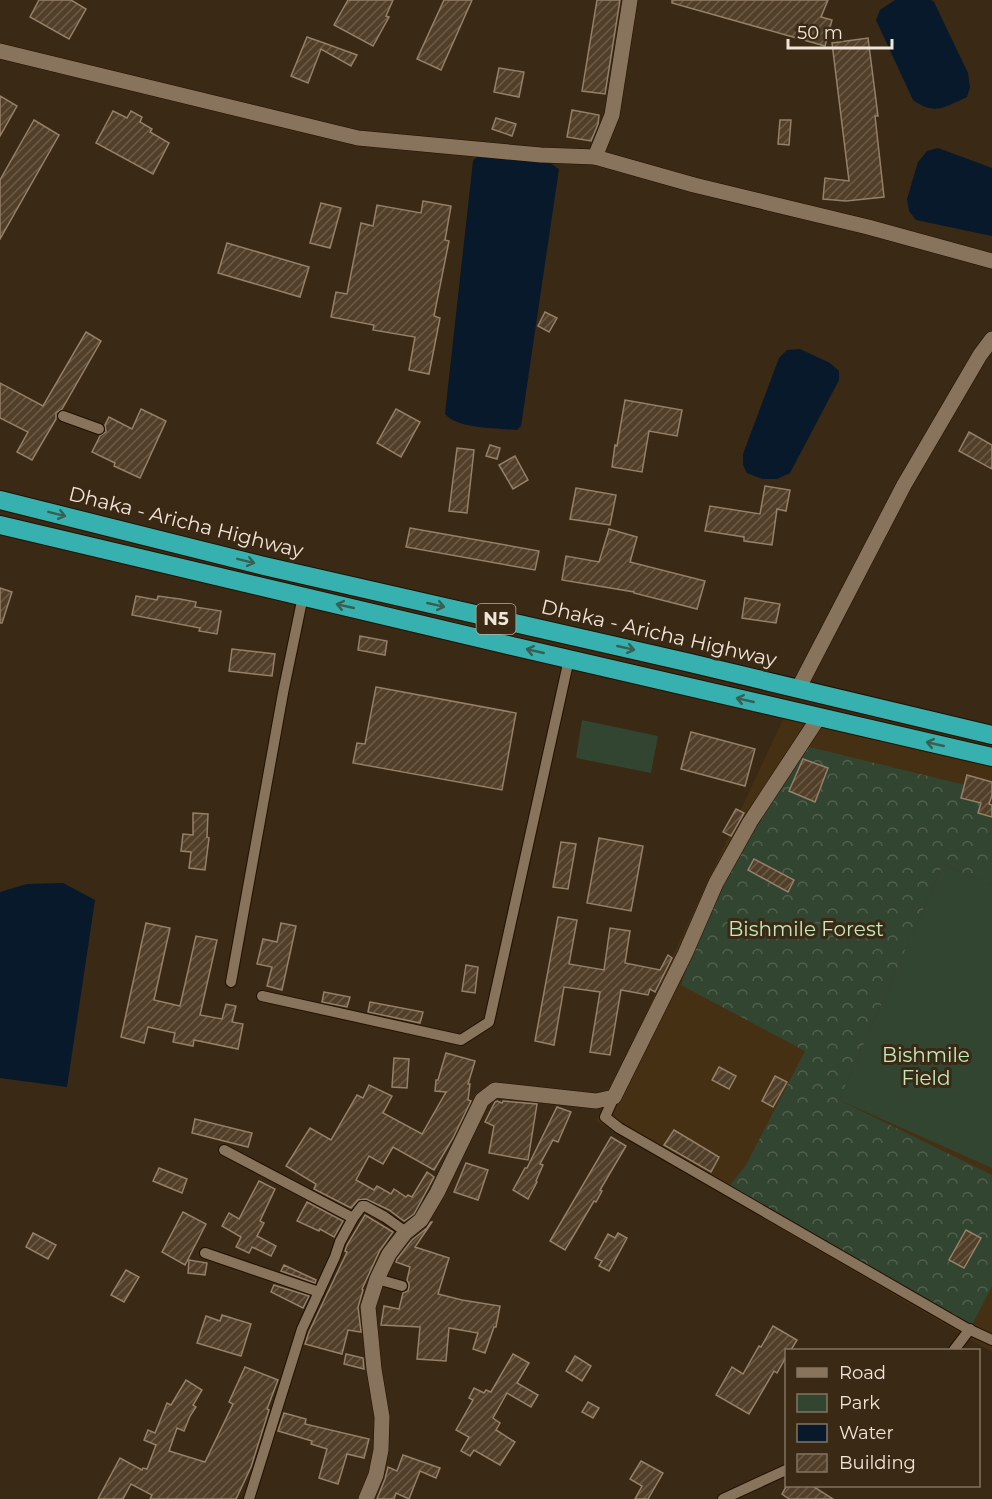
<svg xmlns="http://www.w3.org/2000/svg" width="992" height="1499" viewBox="0 0 992 1499" font-family="Montserrat,sans-serif">
<style>
.built{fill:#463014}
.green{fill:#324530}
.forest{fill:url(#forest-crowns)}
.water{fill:#07192b}
.building{fill:url(#building-hatch);stroke:#958069;stroke-width:1.5}
.lines{fill:none;stroke-linecap:round;stroke-linejoin:round}
.street-casing{stroke:#211100;stroke-width:12}
.secondary-casing{stroke:#211100;stroke-width:16}
.highway-casing{stroke:#211100;stroke-width:20}
.street{stroke:#88745d;stroke-width:10}
.secondary{stroke:#88745d;stroke-width:15}
.highway{stroke:#37b1b0;stroke-width:18}
.oneway{stroke:#395f52}
.labels{text-anchor:middle;stroke-width:6;stroke-linejoin:round;paint-order:stroke}
.shield{fill:#3a2914;stroke:#b9ad9d;stroke-width:1.5}
.shield-label{font-size:18px;font-weight:bold;fill:#f0e5d8}
.street-label{font-size:20px;fill:#f0e5d8;stroke:#3a2914}
.park-label{font-size:20px;fill:#c2eabe;stroke:#3a2914}
</style>
<defs>
<pattern id="forest-crowns" width="20" height="18" patternUnits="userSpaceOnUse" patternTransform="scale(1.5)"><rect width="20" height="18" fill="#324530"/><path d="M2 6a3 3 0 1 1 6 0M12 15a3 3 0 1 1 6 0" fill="none" stroke="#50604d"/></pattern>
<pattern id="building-hatch" width="6" height="6" patternUnits="userSpaceOnUse" patternTransform="scale(1.5)"><rect width="6" height="6" fill="#523f29"/><path d="M-1 1l2-2M0 6l6-6M5 7l2-2" fill="none" stroke="#6b5b47"/></pattern>
</defs>
<rect width="100%" height="100%" fill="#3a2914"/>
<!-- built -->
<path class="built" d="M785,715L992,765V1352L596,1121Z"/>
<!-- green -->
<g class="green">
<path d="M582,720L658,736L651,773L576,758Z"/>
<path d="M943,864L992,885V1168L839,1100Z"/>
</g>
<!-- forest -->
<path class="forest" d="M801,745L965,785L961,798L992,806V885L943,864L839,1100L992,1175V1286L970,1329L727,1189L746,1165L805,1051L681,985L716,883Z"/>
<!-- water -->
<g class="water">
<path d="M895,0H931L934,2L968,73L970,87L967,97C944,107 936,116 913,100L876,20L880,10Z"/>
<path d="M938,148L992,168V236L916,220L909,211L907,199L918,162L927,151Z"/>
<path d="M478,155L550,163L559,169L521,426L517,430C498,428 457,429 445,414L473,161Z"/>
<path d="M800,349L830,363L839,371V380L790,473L777,479H762L747,473L743,465V454L779,358L787,350Z"/>
<path d="M63,883L95,900L67,1087L0,1078V892L27,884Z"/>
</g>
<!-- building -->
<g class="building">
<path d="M39,0H71L86,9L69,39L30,17Z"/>
<path d="M348,0H393L386,16L389,17L373,46L334,25Z"/>
<path d="M444,0H472L441,70L417,59Z"/>
<path d="M597,0H620L605,94L582,91Z"/>
<path d="M672,0H828L821,17L832,20L825,46L672,3Z"/>
<path d="M307,37L324,43L357,55L351,66L321,49L308,83L291,76Z"/>
<path d="M868,38L878,116H875L884,197L846,201L823,199L825,178L849,181L832,43Z"/>
<path d="M499,68L524,72L519,97L494,92Z"/>
<path d="M0,96L17,106L0,136Z"/>
<path d="M572,110L599,115L598,124L591,141L567,137Z"/>
<path d="M113,111L127,118L131,111L142,117L140,122L152,129L150,132L169,143L153,174L96,143Z"/>
<path d="M496,118L516,124L512,136L492,129Z"/>
<path d="M34,120L59,135L0,239V180Z"/>
<path d="M780,120H791L789,145L778,144Z"/>
<path d="M423,201L451,206L445,240L449,241L434,316L440,318L429,374L409,370L415,337L373,330L374,325L331,317L336,292L347,294L361,223L373,226L377,205L421,213Z"/>
<path d="M321,203L341,208L330,248L310,243Z"/>
<path d="M227,243L309,267L300,297L218,273Z"/>
<path d="M545,312L557,318L549,332L538,326Z"/>
<path d="M86,332L101,341L62,409L56,413V419L32,460L17,452L28,432L0,418V383L43,406Z"/>
<path d="M625,400L682,410L677,436L649,431L642,472L612,467L615,445L617,446Z"/>
<path d="M141,409L166,421L140,478L114,466L115,463L92,452L100,436L106,432L105,425L109,417L132,429Z"/>
<path d="M396,409L420,422L401,457L377,443Z"/>
<path d="M969,432L992,445V469L959,451Z"/>
<path d="M490,445L500,448L497,459L486,456Z"/>
<path d="M457,448L474,450L467,513L449,511Z"/>
<path d="M515,456L528,480L513,489L499,465Z"/>
<path d="M765,486L790,490L786,511L777,509L772,545L744,541V537L705,531L710,506L760,514Z"/>
<path d="M576,488L616,495L610,525L570,519Z"/>
<path d="M410,528L539,551L535,570L406,547Z"/>
<path d="M609,529L637,537L630,562L705,581L697,609L634,593V592L562,580L566,556L599,562Z"/>
<path d="M0,588L12,592L2,623H0Z"/>
<path d="M136,596L157,600L158,596L180,599L196,602L195,607L221,611L217,634L199,631L200,628L132,615Z"/>
<path d="M745,598L780,604L776,623L742,618Z"/>
<path d="M360,636L387,641L385,655L358,650Z"/>
<path d="M232,649L275,654L272,676L229,671Z"/>
<path d="M376,687L516,713L502,790L353,763L357,743L365,744Z"/>
<path d="M691,732L755,749L745,786L681,769Z"/>
<path d="M803,759L828,768L815,802L789,791Z"/>
<path d="M967,775L992,782V795L989,804L992,805V817L978,813L981,803L961,798Z"/>
<path d="M736,809L744,813L731,836L723,832Z"/>
<path d="M193,813L208,814L207,837L209,838L205,870L189,868L191,852L181,851L183,834L193,835Z"/>
<path d="M599,838L643,846L631,911L587,903Z"/>
<path d="M561,842L576,844L568,889L553,887Z"/>
<path d="M754,859L794,880L788,892L748,870Z"/>
<path d="M558,917L577,920L569,964L604,970L610,928L630,931L625,963L660,970L668,955L672,958L655,992L650,989L648,995L621,990L610,1055L590,1052L600,992L564,987L554,1045L535,1041Z"/>
<path d="M146,923L170,928L154,1000L180,1006L196,936L217,940L200,1015L222,1019L226,1004L236,1006L232,1022L243,1024L238,1049L194,1040L193,1046L173,1042L175,1033L148,1027L144,1043L121,1037Z"/>
<path d="M281,923L296,926L282,990L267,986L272,967L257,964L263,939L277,942Z"/>
<path d="M466,965L478,967L475,993L462,991Z"/>
<path d="M324,992L350,997L347,1007L322,1002Z"/>
<path d="M370,1002L423,1012L420,1023L368,1012Z"/>
<path d="M446,1053L475,1061L468,1084H470L468,1100L471,1101L453,1138L434,1170L393,1147L383,1164L369,1156L356,1180L374,1190L377,1186L391,1194L394,1189L406,1197L408,1195L412,1197L427,1172L434,1177L414,1214L404,1221L389,1210L366,1199L358,1200L351,1208L314,1189L316,1184L286,1166L310,1128L331,1140L357,1095L363,1098L369,1085L392,1096L383,1113L422,1134L446,1092L435,1091L436,1080H438Z"/>
<path d="M394,1058L409,1059L407,1088L392,1087Z"/>
<path d="M719,1067L736,1076L729,1089L712,1080Z"/>
<path d="M775,1076L787,1082L773,1107L762,1101Z"/>
<path d="M497,1101L502,1103L503,1101L537,1104L528,1160L489,1153L494,1126L485,1122L495,1102Z"/>
<path d="M557,1107L571,1112L558,1142L553,1140L540,1164L543,1165L536,1181L537,1182L528,1199L513,1190L525,1168H527Z"/>
<path d="M195,1119L252,1133L248,1147L192,1133Z"/>
<path d="M674,1130L719,1157L711,1172L664,1145Z"/>
<path d="M611,1137L626,1146L600,1190L602,1191L596,1202L594,1201L565,1250L550,1241Z"/>
<path d="M466,1163L488,1170L478,1200L454,1192Z"/>
<path d="M159,1168L187,1179L182,1193L153,1181Z"/>
<path d="M259,1181L275,1189L260,1221L264,1223L257,1236L276,1246L271,1256L252,1247L249,1253L236,1247L241,1237L222,1226L229,1213L239,1219Z"/>
<path d="M307,1202L343,1221L334,1237L320,1229L319,1231L297,1221Z"/>
<path d="M183,1212L206,1224L185,1265L162,1252Z"/>
<path d="M365,1215L393,1232L380,1250L362,1289L363,1290L358,1307L361,1332L348,1330L342,1354L305,1344L309,1332L347,1252L345,1251L347,1245Z"/>
<path d="M431,1222H432L415,1247L449,1258L438,1294L462,1300L500,1306L496,1327H494L485,1353L473,1349L478,1333L449,1328L446,1361L417,1359L420,1327L381,1325L384,1306L399,1309L403,1293L408,1291L409,1287V1284L407,1280L410,1267L396,1262L397,1259L412,1240L427,1228Z"/>
<path d="M966,1230L981,1238L964,1268L949,1260Z"/>
<path d="M33,1233L56,1245L48,1259L26,1247Z"/>
<path d="M618,1233L627,1238L609,1271L599,1266L602,1261L595,1258L608,1234L615,1238Z"/>
<path d="M189,1260L207,1263L205,1275L188,1273Z"/>
<path d="M284,1265L316,1280L315,1283L281,1271Z"/>
<path d="M126,1270L139,1277L124,1302L111,1295Z"/>
<path d="M274,1285L309,1296L303,1308L271,1292Z"/>
<path d="M222,1315L251,1324L241,1356L197,1343L206,1316L220,1321Z"/>
<path d="M773,1326L797,1340L791,1350H786V1357L777,1373L774,1371L749,1414L716,1395L732,1367L743,1374L759,1346L761,1347Z"/>
<path d="M346,1354L363,1358L364,1369L344,1364Z"/>
<path d="M513,1354L529,1363L517,1383L538,1395L531,1407L507,1393L493,1418L500,1423L496,1430L515,1442L500,1465L474,1450L470,1456L461,1451L469,1437L456,1430L473,1400L469,1398L474,1388L484,1393L486,1390L491,1392Z"/>
<path d="M575,1356L591,1366L582,1381L566,1371Z"/>
<path d="M245,1367L278,1380L267,1409L269,1410L251,1467L236,1499H150L152,1495L131,1484L123,1499H98L120,1458L142,1470L143,1468L147,1469L156,1445L144,1440L148,1430L155,1433L167,1403L171,1405L186,1380L202,1390L193,1405L196,1407L190,1416L184,1431L177,1428L169,1451L205,1462L233,1404L229,1402Z"/>
<path d="M588,1402L599,1408L593,1418L582,1412Z"/>
<path d="M284,1413L306,1419L305,1424L369,1439L364,1458L347,1454L338,1484L319,1478L327,1449L311,1444L312,1441L278,1431Z"/>
<path d="M403,1455L440,1468L436,1478L420,1471L409,1499L396,1493L394,1499H377L385,1479L388,1467L397,1471Z"/>
<path d="M641,1461L663,1473L648,1499H635L642,1486L630,1479Z"/>
<path d="M787,1485H811L833,1499H789L782,1494Z"/>
</g>
<g class="lines">
<!-- street casing -->
<g class="street-casing">
<g id="street">
<path d="M63,416L99,429"/>
<path d="M231,982L283,693L303,596"/>
<path d="M262,996L461,1040L489,1022L569,659"/>
<path d="M614,1097L605,1117L619,1128L966,1328L992,1340"/>
<path d="M224,1150L353,1218"/>
<path d="M205,1253L319,1292"/>
<path d="M377,1279L402,1286"/>
<path d="M954,1350L970,1329"/>
<path d="M249,1499L302,1329L335,1257L340,1242L353,1218L362,1206H365L385,1217L406,1232"/>
<path d="M723,1499L786,1470"/>
</g>
</g>
<!-- secondary casing -->
<g class="secondary-casing">
<g id="secondary">
<path d="M0,51L358,138L541,155L595,157L612,115L630,0"/>
<path d="M595,157L694,185L868,227L992,261"/>
<path d="M798,689L904,485L980,355L992,339"/>
<path d="M366,1499L376,1475L381,1450L382,1417L374,1369L368,1307L377,1279L389,1254L405,1233L421,1220L437,1193L482,1100L495,1090L596,1101L614,1097L685,954L716,883L750,822L819,717"/>
</g>
</g>
<!-- highway casing -->
<g class="highway-casing">
<g id="highway">
<path d="M0,500L264,566L686,662L992,735"/>
<path d="M0,525L512,646L992,757"/>
</g>
</g>
<!-- street -->
<use href="#street" class="street"/>
<!-- secondary -->
<use href="#secondary" class="secondary"/>
<!-- highway -->
<use href="#highway" class="highway"/>
</g>
<!-- one-way arrows -->
<defs><path id="oneway-shaft" d="M-6 0H5M1.5-3L5.5 0L1.5 3" fill="none" stroke-width="1.6" stroke-linecap="round" stroke-linejoin="round" transform="scale(1.5)"/></defs>
<g class="oneway">
<use href="#oneway-shaft" transform="translate(57 514) rotate(14)"/>
<use href="#oneway-shaft" transform="translate(246 561) rotate(14)"/>
<use href="#oneway-shaft" transform="translate(436 605) rotate(13)"/>
<use href="#oneway-shaft" transform="translate(345 606) rotate(-167)"/>
<use href="#oneway-shaft" transform="translate(626 648) rotate(13)"/>
<use href="#oneway-shaft" transform="translate(535 651) rotate(-167)"/>
<use href="#oneway-shaft" transform="translate(745 700) rotate(-167)"/>
<use href="#oneway-shaft" transform="translate(935 744) rotate(-167)"/>
</g>
<g class="labels">
<!-- shield labels -->
<rect class="shield" x="476.5" y="604" width="39" height="30" rx="4.5"/>
<g class="shield-label">
<text x="496" y="625">N5</text>
</g>
<!-- street labels -->
<g class="street-label">
<text transform="translate(186 522) rotate(14)" y="7">Dhaka - Aricha Highway</text>
<text transform="translate(659 633) rotate(13)" y="7">Dhaka - Aricha Highway</text>
</g>
<!-- park labels -->
<g class="park-label">
<text x="806" y="936">Bishmile Forest</text>
<text x="926" y="1062">Bishmile<tspan x="926" dy="23">Field</tspan></text>
</g>
</g>
<!-- legend -->
<rect x="785" y="1349" width="195" height="138" fill="#3a2914" stroke="#837462" stroke-width="1.5"/>
<rect x="797" y="1368" width="30" height="9" fill="#88745d" stroke="#837462" stroke-width="1.5"/>
<text x="839" y="1379" font-size="18" fill="#f0e5d8">Road</text>
<rect x="797" y="1394" width="30" height="18" fill="#324530" stroke="#837462" stroke-width="1.5"/>
<text x="839" y="1409" font-size="18" fill="#f0e5d8">Park</text>
<rect x="797" y="1424" width="30" height="18" fill="#07192b" stroke="#837462" stroke-width="1.5"/>
<text x="839" y="1439" font-size="18" fill="#f0e5d8">Water</text>
<rect x="797" y="1454" width="30" height="18" fill="url(#building-hatch)" stroke="#837462" stroke-width="1.5"/>
<text x="839" y="1469" font-size="18" fill="#f0e5d8">Building</text>
<!-- scale -->
<path d="M788 39v9h104v-9" fill="none" stroke="#f0e5d8" stroke-width="3"/>
<text x="797" y="39" font-size="18" fill="#f0e5d8" stroke="#3a2914" stroke-width="4.5" paint-order="stroke">50 m</text>
</svg>
